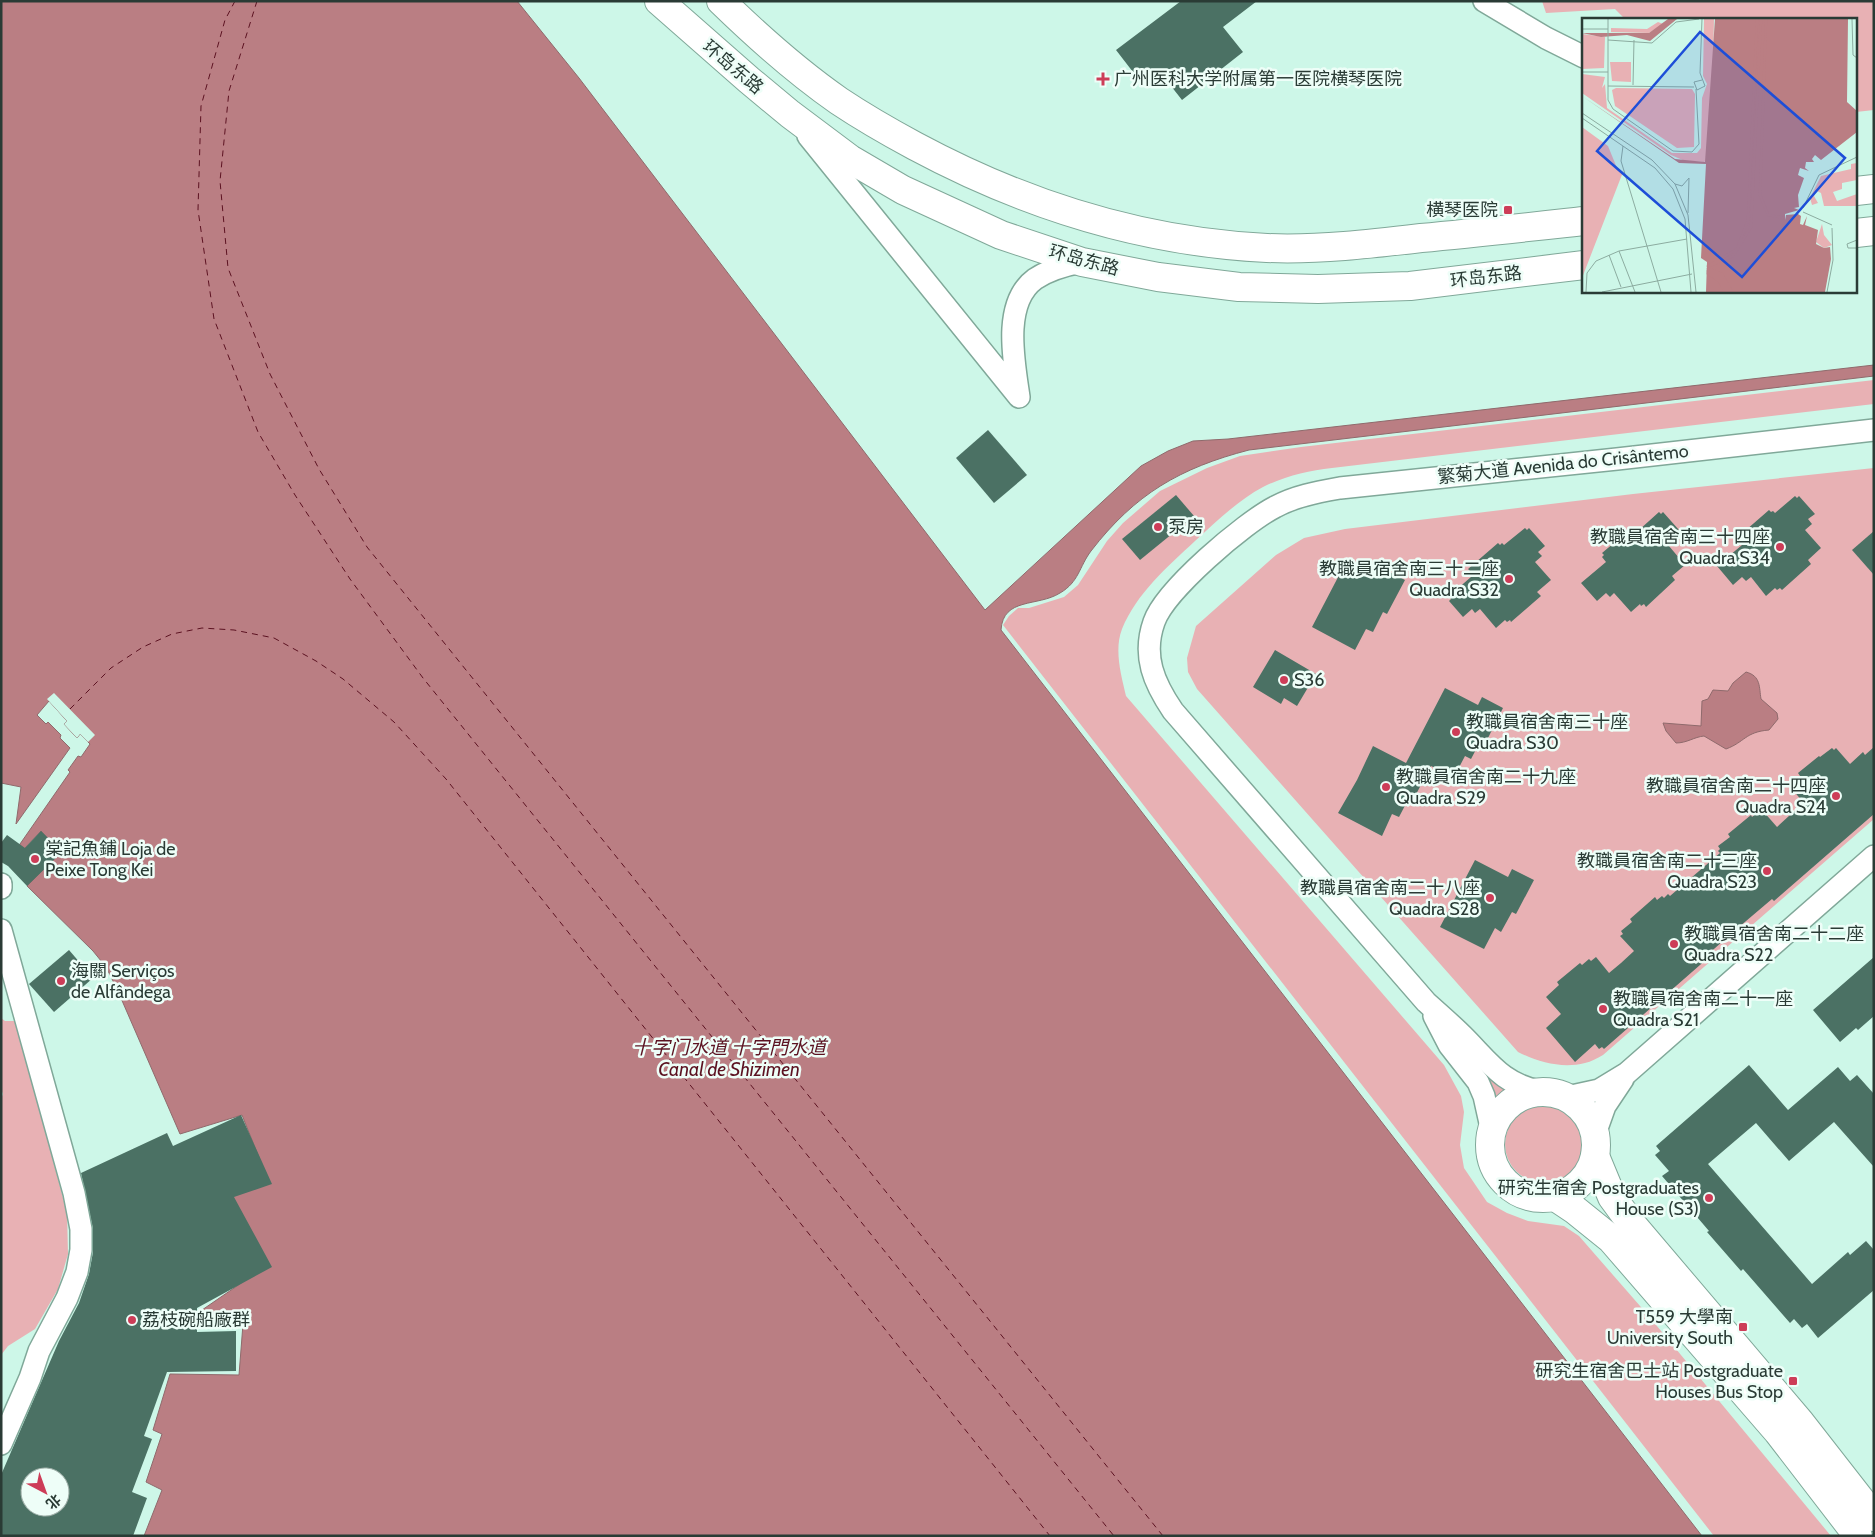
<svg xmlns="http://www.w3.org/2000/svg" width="1875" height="1537" viewBox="0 0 1875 1537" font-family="Cabin,'Noto Sans SC',sans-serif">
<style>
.green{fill:#e8b1b4}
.water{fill:#ba7e83;stroke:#8f6a6c}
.pier{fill:#cdf7e8}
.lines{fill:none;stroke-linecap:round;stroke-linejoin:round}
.ferry{stroke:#5c1221;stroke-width:1;stroke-dasharray:6 5;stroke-linecap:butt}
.building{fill:#4b7164;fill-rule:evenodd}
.minor-casing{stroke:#80a899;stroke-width:24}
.secondary-casing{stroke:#80a899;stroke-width:30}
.primary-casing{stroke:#80a899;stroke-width:30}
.minor{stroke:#fff;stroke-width:21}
.secondary{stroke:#fff;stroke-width:28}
.primary{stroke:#fff;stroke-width:28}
.poi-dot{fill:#cd3d58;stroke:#eefef8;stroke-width:2}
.labels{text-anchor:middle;stroke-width:5;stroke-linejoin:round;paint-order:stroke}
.street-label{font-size:18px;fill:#2a3b35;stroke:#eefef8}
.poi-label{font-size:18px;fill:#2a3b35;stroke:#eefef8;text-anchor:start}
.water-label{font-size:19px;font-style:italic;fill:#5c1221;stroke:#eefef8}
.inset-river{fill:none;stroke:#ba7e83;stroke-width:2.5}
.inset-road{fill:none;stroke:#8caca0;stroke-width:1}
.view{fill:#1d4ed8;fill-opacity:0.15;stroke:#1d4ed8;stroke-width:2.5}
.inset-edge{fill:none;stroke:#2a3b35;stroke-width:2.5}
</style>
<rect width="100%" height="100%" fill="#cdf7e8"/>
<!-- green -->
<g class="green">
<path d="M1542,1H1874V110L1856,112V19H1625L1615,9L1546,13Z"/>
<path d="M1874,380V404L1332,468C1308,471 1285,476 1263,487C1237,501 1216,522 1195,541C1167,567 1137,593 1122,629C1114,650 1121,674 1126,696L1444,1065L1461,1096L1464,1112L1460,1145L1464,1168L1487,1202L1507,1213L1528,1221L1564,1226L1579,1236L1647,1314L1831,1536H1714L1003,625L1009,616L1018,608H1029L1064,597L1078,585L1107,541L1123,523L1160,491L1207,468L1240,456L1301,447Z"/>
<path d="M1874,468V819L1603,1055C1597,1058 1591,1062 1585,1063C1562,1069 1538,1062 1518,1052L1197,689L1188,672L1187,658L1196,626L1276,555L1304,538L1345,529L1633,494Z"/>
<path d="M1,1018L5,1021H16L67,1213L68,1254L58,1289L35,1329L8,1346L1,1355V1099L3,1094L1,1089Z"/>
<path d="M1485,1073L1495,1082L1515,1094L1497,1107Z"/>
<circle cx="1544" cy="1144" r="39"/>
</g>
<!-- water -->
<g class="water">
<path d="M1,1H517L579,78L985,610L1141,466L1168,451L1193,441L1228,439L1874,365V376L1249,450C1180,468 1135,494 1091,551C1079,567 1079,582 1060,593C1038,607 1003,597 1001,630L1702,1536H144L162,1490L146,1482L162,1434L153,1430L170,1374L239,1375L243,1324L203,1326L202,1310L269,1264L182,1218L268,1180L242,1115L180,1134L117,989L106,967L93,951L27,886L61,852L41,831L8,866L20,844L70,772L68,770L78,756L81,757L90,744L80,734L77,738L64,724L67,721L49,701L37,715L46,724L48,722L61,735L60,738L70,748L16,824L21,787L1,783Z"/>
<path d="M1746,672C1761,676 1759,687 1761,699L1777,713L1778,719L1769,730C1745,732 1745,742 1726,749L1704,736C1694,737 1687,743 1676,743L1666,731L1663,723L1701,726L1702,701L1708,699L1713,690L1728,691L1733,683Z"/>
</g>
<!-- pier -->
<path class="pier" d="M54,693L95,735L88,742L80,734L77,738L64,724L67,721L47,699Z"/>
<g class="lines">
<!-- ferry -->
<g class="ferry">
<path d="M235,1L225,20L201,106L198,210L214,319L258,432L295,495L350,579L423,678L1114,1536"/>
<path d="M257,1L229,91L220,181L228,268L270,374L319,469L367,547L1163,1536"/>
<path d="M70,709L111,668L143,647L172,634L202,628L234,630L274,638L316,661L343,679L394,722L446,779L1050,1536"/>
</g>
</g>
<!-- building -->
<g class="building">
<path d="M1181,1H1257L1223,27L1243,52L1182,100L1160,72L1143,85L1116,50Z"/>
<path d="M988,430L1027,475L994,503L956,458Z"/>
<path d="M1176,495L1194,516L1140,560L1122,539Z"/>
<path d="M1795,496L1797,498L1799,496L1815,514L1808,519L1812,524L1805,530L1821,548L1808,560L1811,564L1782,590L1780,588L1777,590L1775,588L1766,596L1751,577L1746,581L1742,577L1733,585L1717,566L1742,545L1738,541L1740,539L1738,537L1769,510L1771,512L1773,511L1775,513Z"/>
<path d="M1659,512L1661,514L1663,512L1679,530L1672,536L1676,540L1669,546L1685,565L1672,576L1675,580L1646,607L1644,604L1641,606L1640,604L1631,612L1614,593L1610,597L1606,593L1597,601L1581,583L1606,562L1602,557L1604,555L1602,553L1633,527L1635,529L1637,527L1639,530Z"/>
<path d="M1525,528L1527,530L1529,528L1545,546L1538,552L1542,556L1535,562L1551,580L1537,592L1541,596L1511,622L1510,620L1507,622L1505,620L1496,628L1480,609L1475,613L1472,609L1463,617L1449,601L1451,599L1449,596L1471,577L1467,573L1470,571L1468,569L1498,543L1500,545L1502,543L1504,545Z"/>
<path d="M1874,531V575L1852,550Z"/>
<path d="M1347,560L1380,577L1384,569L1405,580L1387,614L1383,612L1373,632L1366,629L1355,650L1312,627Z"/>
<path d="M1275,650L1316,674L1297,706L1284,698L1281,704L1253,687Z"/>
<path d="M1445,688L1478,705L1482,697L1503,708L1486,742L1481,740L1471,759L1465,756L1454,777L1431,766L1413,800L1409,798L1399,817L1392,814L1382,836L1338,813L1357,780L1373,746L1406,763Z"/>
<path d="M1874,747V814L1774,901L1772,899L1739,927L1706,956L1708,958L1604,1049L1602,1047L1599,1049L1595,1044L1575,1062L1546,1028L1561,1014L1546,997L1559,985L1557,982L1580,963L1582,965L1589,959L1591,961L1596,957L1609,973L1621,963L1634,951L1620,936L1623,934L1621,931L1632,922L1630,919L1655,897L1657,900L1662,896L1664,898L1668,894L1670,896L1720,853L1718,851L1720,849L1718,846L1730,837L1728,834L1751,815L1752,817L1759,811L1761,813L1763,811L1777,827L1790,815L1804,803L1791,788L1793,786L1791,783L1800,776L1798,773L1819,756L1820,757L1832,748L1834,750L1836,748L1850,764L1863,752L1865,755Z"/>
<path d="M41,831L62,852L27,886L8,866L1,862V843L7,835L25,848Z"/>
<path d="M1475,860L1508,877L1512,869L1534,880L1516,914L1512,912L1501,932L1495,928L1484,949L1440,927Z"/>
<path d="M69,950L93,978L54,1012L29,984Z"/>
<path d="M1874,957V1016L1858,1030L1856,1028L1840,1042L1813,1010Z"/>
<path d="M1749,1065L1788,1110L1838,1067L1850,1081L1857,1075L1874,1094V1167L1834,1122L1789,1161L1756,1123L1708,1164L1812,1284L1848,1252L1850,1255L1866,1241L1874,1250V1290L1818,1338L1807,1324L1802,1328L1794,1319L1790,1323L1743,1269L1741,1271L1707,1232L1709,1231L1662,1176L1669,1171L1655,1155L1660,1151L1656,1146Z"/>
<path d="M241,1115L272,1184L234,1197L272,1267L197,1308V1332L236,1331V1371L167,1372L144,1436L152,1439L132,1492L147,1498L133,1536H1V1475L59,1341L79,1303L89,1274L93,1252V1229L81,1173L167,1133L173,1146ZM30,1477H60V1507H30Z"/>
</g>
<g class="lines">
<!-- minor casing -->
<g class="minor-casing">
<g id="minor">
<path d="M1484,1L1546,38L1584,57"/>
<path d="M808,136L1019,397C1014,362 1002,303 1035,279C1050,269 1066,265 1082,262"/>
<path d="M1,884V888"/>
<path d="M1,930L74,1193L81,1229V1250L77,1272L67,1298L39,1351L30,1378L1,1444"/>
<path d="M1434,1016L1449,1045L1478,1082L1484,1096L1492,1132"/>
<path d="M1542,1092C1502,1084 1490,1063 1463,1036C1451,1024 1438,1013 1426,1002L1173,711C1154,683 1142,656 1154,622C1165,590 1244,523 1275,507C1295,496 1318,492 1340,488L1617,459L1874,430"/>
<path d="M1567,1097L1599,1090L1627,1073L1874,856"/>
<path d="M1595,1134L1605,1106L1623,1079"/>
</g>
</g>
<!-- secondary casing -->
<g class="secondary-casing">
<g id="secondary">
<circle cx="1543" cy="1145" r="53"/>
<path d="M1595,1156L1612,1197L1631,1223L1800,1422L1874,1517"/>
<path d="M1554,1196L1575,1210L1611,1239L1778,1432L1858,1536"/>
</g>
</g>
<!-- primary casing -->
<g class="primary-casing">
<g id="primary">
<path d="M659,1L749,80L790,114L850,159L903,190L1001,235L1082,262L1158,277L1239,287L1318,289L1410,286L1584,265"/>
<path d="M721,1C758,37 796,71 839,101C863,117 889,132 915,146C1025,205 1142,242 1267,248C1319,250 1370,244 1421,238C1475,233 1529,227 1584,221"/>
<path d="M1856,191L1874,189"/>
<path d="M1856,233L1874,231"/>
</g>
</g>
<!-- minor -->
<use href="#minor" class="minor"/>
<!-- secondary -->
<use href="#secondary" class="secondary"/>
<!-- primary -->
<use href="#primary" class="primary"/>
</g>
<!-- markers -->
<g class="poi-dot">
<path d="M1100.5 71.5h5v5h5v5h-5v5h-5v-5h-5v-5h5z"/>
<rect x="1503" y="205" width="10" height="10" rx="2.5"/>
<circle cx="1158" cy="527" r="5"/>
<circle cx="1780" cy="547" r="5"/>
<circle cx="1509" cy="579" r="5"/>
<circle cx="1284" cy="680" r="5"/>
<circle cx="1456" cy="732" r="5"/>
<circle cx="1386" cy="787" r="5"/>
<circle cx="1836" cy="796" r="5"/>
<circle cx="35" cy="859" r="5"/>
<circle cx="1767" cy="871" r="5"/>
<circle cx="1490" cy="898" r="5"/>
<circle cx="1674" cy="944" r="5"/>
<circle cx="61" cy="981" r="5"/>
<circle cx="1603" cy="1009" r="5"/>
<circle cx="1709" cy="1198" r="5"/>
<circle cx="132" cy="1320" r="5"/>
<rect x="1738" y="1322" width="10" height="10" rx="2.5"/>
<rect x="1788" y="1376" width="10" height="10" rx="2.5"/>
</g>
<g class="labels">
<!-- street labels -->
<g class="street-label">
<text transform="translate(733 67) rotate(40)" y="6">环岛东路</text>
<text transform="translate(1084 260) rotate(15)" y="6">环岛东路</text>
<text transform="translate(1486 277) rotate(-7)" y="6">环岛东路</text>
<text transform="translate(1563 464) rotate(-6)" y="6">繁菊大道 Avenida do Crisântemo</text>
</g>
<!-- poi labels -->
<g class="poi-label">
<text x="1114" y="85">广州医科大学附属第一医院横琴医院</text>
<text x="1498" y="216" text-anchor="end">横琴医院</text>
<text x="1168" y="533">泵房</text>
<text x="1770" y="543" text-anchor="end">教職員宿舍南三十四座<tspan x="1770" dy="21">Quadra S34</tspan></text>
<text x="1499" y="575" text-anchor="end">教職員宿舍南三十二座<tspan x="1499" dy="21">Quadra S32</tspan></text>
<text x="1294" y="686">S36</text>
<text x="1466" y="728">教職員宿舍南三十座<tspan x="1466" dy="21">Quadra S30</tspan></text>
<text x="1396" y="783">教職員宿舍南二十九座<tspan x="1396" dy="21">Quadra S29</tspan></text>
<text x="1826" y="792" text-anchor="end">教職員宿舍南二十四座<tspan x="1826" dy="21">Quadra S24</tspan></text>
<text x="45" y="855">棠記魚鋪 Loja de<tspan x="45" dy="21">Peixe Tong Kei</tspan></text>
<text x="1757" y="867" text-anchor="end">教職員宿舍南二十三座<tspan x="1757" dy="21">Quadra S23</tspan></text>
<text x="1480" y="894" text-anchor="end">教職員宿舍南二十八座<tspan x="1480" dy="21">Quadra S28</tspan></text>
<text x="1684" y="940">教職員宿舍南二十二座<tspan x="1684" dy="21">Quadra S22</tspan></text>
<text x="71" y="977">海關 Serviços<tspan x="71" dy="21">de Alfândega</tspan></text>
<text x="1613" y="1005">教職員宿舍南二十一座<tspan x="1613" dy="21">Quadra S21</tspan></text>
<text x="1699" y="1194" text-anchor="end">研究生宿舍 Postgraduates<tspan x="1699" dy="21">House (S3)</tspan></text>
<text x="1733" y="1323" text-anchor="end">T559 大學南<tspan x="1733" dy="21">University South</tspan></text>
<text x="142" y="1326">荔枝碗船廠群</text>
<text x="1783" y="1377" text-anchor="end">研究生宿舍巴士站 Postgraduate<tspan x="1783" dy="21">Houses Bus Stop</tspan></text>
</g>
<!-- water labels -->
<g class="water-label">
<text x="729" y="1054">十字门水道 十字門水道<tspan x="729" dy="22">Canal de Shizimen</tspan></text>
</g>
</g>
<!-- overview -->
<g transform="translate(1582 18)">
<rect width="275" height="275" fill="#cdf7e8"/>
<path d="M122,1H132L130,91L126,103H130L129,116L126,117L125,128L128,141L122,144L103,143L89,137L0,75V56L23,59L20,70L23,66L25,90L90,135H115L119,130L120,80L125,66L121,58ZM76,4L81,6L67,15L29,14V10L65,11ZM0,16L23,19L22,50L0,51ZM28,44H49V64L30,63ZM34,70L110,71L113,76L112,129L95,130L33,88L30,72ZM0,109L26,128L35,150L41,154L0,260ZM275,145V162L260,165V171L251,174L255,183L275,176V188H242L239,175L235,173L232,178L236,185L230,187L228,180L239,158L269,151V146ZM240,206L242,217L250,227L242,230L234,224Z" fill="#e8b1b4"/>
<path d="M86,1H95L68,23L45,17L19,19L0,15H67ZM133,1H266L265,84L275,93V114L239,142L233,137L230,141L232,144H224L223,150L227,153L218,150L216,157L222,160L216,177L217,189L212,190L217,192L203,196V202L204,197L216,196L219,198L218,206L221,207L225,198L223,207L236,212L234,226L242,230L248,229L249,241L243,274H124L125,244L119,240L124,146L97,145L0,78L93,141L123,144Z" fill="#ba7e83"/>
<path class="inset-river" d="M184,1L178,177L186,197L202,200M128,247L155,231L166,202L175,1M125,249L151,238L169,209L179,1M125,250L140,256L150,274M126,251L140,258L149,274M125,252L140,261L147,274M125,253L139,261L146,274M125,254L137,261L145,274M125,255L137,263L143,274"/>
<path class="inset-road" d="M26,1V82L31,91L91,133L110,134L117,126L114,71M270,1L271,37L275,40M0,11H26M26,22L70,25L94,4L117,1M0,54H26M120,62L112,64L115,72L123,68L118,55L120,1M51,67L52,22M26,68L112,69M0,95L70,142L93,166L106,197L114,274M0,100L73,150L91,171L103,201L109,274M41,128L39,143L79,274M93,166L100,168L107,160L106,195M221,190L237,157L275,139M221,194L250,207M275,222L265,226L266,230H275M37,233L53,274M27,237L39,269M4,274L5,255L14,243L37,233L105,221M20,274L110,256M245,274L251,242L250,210"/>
<path class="view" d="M118,14L263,140L160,259L15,133Z"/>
<rect width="275" height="275" class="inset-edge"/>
</g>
<!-- border -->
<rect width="1875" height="1537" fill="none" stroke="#2a3b35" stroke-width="5"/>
<!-- north arrow -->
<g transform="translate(45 1492) rotate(139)"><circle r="24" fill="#eefef8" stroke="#a0b0aa"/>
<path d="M0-4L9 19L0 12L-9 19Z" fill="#cd3d58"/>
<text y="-8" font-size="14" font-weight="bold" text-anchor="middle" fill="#2a3b35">北</text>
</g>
</svg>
